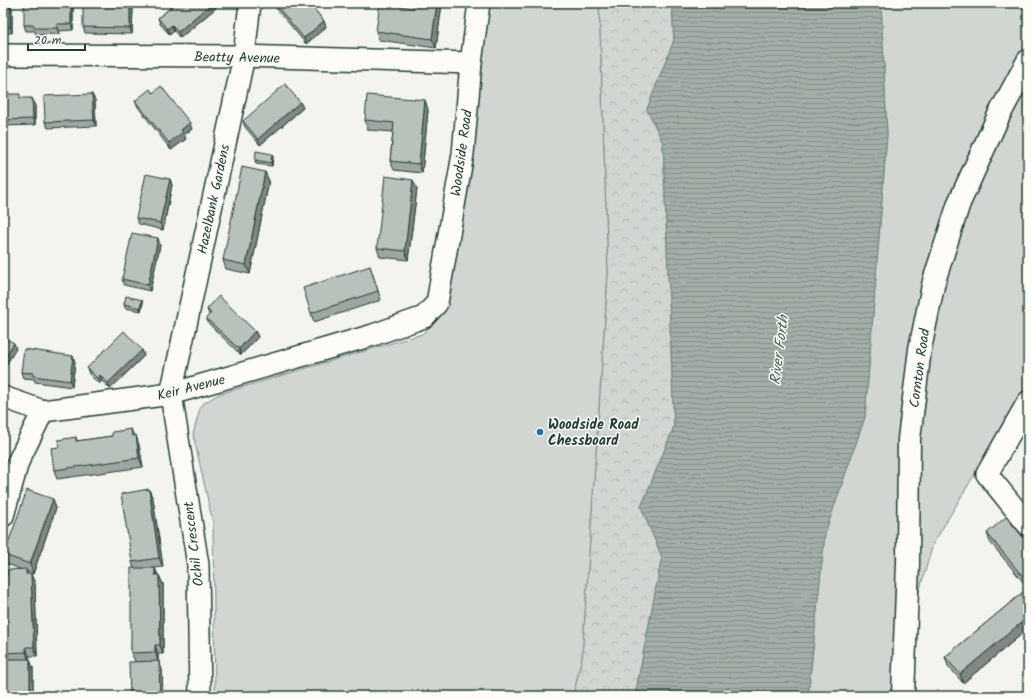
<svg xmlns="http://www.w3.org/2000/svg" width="1031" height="699" viewBox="0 0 1031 699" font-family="Kalam,sans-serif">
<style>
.forest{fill:url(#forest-crowns);stroke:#788a82}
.park{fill:#d1d6d1;stroke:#788a82}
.water{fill:url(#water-rules);stroke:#6e8179}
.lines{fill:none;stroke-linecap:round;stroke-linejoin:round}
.minor-casing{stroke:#1f3d34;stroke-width:24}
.secondary-casing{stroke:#1f3d34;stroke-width:25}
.minor{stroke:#fdfcf7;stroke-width:21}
.secondary{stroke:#fdfcf7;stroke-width:22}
.wall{fill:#9fa6a1;stroke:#1f3d34}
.shaded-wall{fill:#828783;stroke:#1f3d34}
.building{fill:#b9c1bb;stroke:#1f3d34}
.poi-dot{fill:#1f6fb2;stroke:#fdfcf7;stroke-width:1.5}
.labels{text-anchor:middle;stroke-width:3;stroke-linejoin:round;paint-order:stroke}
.street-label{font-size:14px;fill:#1f3d34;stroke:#fdfcf7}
.poi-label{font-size:14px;font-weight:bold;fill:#1f3d34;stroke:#fdfcf7;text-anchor:start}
.water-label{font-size:15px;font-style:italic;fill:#475f56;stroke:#fdfcf7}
</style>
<defs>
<pattern id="forest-crowns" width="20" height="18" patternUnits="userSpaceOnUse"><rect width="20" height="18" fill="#d1d6d1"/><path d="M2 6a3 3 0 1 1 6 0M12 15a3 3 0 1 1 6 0" fill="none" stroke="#b3b9b4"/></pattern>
<pattern id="water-rules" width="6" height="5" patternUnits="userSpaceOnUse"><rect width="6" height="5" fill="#a3aea7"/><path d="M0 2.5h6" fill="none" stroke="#848f89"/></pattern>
</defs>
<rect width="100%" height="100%" fill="#f4f4ef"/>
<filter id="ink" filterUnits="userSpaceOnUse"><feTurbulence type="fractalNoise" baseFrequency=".025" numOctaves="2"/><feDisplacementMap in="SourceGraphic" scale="8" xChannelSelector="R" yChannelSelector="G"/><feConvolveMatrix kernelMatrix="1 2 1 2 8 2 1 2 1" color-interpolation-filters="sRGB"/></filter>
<g filter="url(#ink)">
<!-- forest -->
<path class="forest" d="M599,3H672L674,40L647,109L663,143L674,427L641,507L662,557L635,696H573L582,657L608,273Z"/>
<!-- park -->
<g class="park">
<path d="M486,3H599L608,273L582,657L573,696H215L213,523L193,434L201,405L219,394L422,334L438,319L457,230Z"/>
<path d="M881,3H1028V385L933,544L889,696H808L825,533L865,417L887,134Z"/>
</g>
<!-- water -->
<path class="water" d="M672,3H881L887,134L865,417L825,533L808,696H635L662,557L641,507L674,427L663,143L647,109L674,40Z"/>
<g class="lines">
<!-- minor casing -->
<g class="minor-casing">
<g id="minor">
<path d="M3,55L244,56L471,63"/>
<path d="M3,397L43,411"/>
<path d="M1028,402L987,474L1028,525"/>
<path d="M3,516L18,462L43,411L171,394L373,335L424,317L437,303L463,154L471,63L479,3"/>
<path d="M200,696L198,565L171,394L244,56L250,3"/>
</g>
</g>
<!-- secondary casing -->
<g class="secondary-casing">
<path id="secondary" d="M903,696L908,563L909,439L920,349L934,281L959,203L999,115L1028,61"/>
</g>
<!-- minor -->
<use href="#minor" class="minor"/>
<!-- secondary -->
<use href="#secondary" class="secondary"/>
</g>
<!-- wall -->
<g class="wall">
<path d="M3,3L12,8V33H3Z"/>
<path d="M176,3H214L216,8L180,38L174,31L170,35L160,24L158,18Z"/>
<path d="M273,3H309L324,21L326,27L306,44L275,7Z"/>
<path d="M442,3L436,48L379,40L376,31L413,8Z"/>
<path d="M73,8V30L59,31V34L36,35L35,31H26L24,25Z"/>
<path d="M133,8L132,34L85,33L83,27Z"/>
<path d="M153,93L192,129L184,135L186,139L171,150L138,107L135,101Z"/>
<path d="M3,94L21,98L35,104V125L3,126Z"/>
<path d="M95,100L96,126L48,128L45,122Z"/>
<path d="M425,100L428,110L422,173L394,170L390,161L393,132L368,130L365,120Z"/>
<path d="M300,102L303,108L260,145L245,127L243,121Z"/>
<path d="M272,154L273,157L272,166L256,164L255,160Z"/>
<path d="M265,172L269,181L250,274L226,269L223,260Z"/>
<path d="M170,179L172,185L163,230L139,224L136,218Z"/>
<path d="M417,189L408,260L380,257L377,248Z"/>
<path d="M160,245L150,291L124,285L122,279Z"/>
<path d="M370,266L381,300L314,322L311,313Z"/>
<path d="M142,300L143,303L141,311L125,308L124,304Z"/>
<path d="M207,309L255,331L258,337L241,355L209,324L206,318L209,315Z"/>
<path d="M142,350L144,356L110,389L102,381L99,384L89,374L87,368Z"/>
<path d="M73,356L75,362L72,387L35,382L34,379L23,378L21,372Z"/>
<path d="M131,429L134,436L139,445L143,467L57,479L54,470L59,447L76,437L77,441L112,436Z"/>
<path d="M153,499L163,567L155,568L158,575L163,584V654H158V661H159L162,670L163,696H130L135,661L131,653L134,568L132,562Z"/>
<path d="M56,508L33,574L27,571L28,574L35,583L37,656H29V659L33,668V696H3L4,659L3,656V630H6L5,603H3V576H7L22,570L7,564L4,555Z"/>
<path d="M987,533L1028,543V629L963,683L948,666L945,657L1028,588L990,542Z"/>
</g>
<!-- shaded-wall -->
<g class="shaded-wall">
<path d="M10,3L12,8V33L10,27Z"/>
<path d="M71,3L73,8V30L71,24Z"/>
<path d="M130,3L133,8L132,34L130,28Z"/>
<path d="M212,3H214L216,8L180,38L178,32Z"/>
<path d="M437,3H442L436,48L432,39Z"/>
<path d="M324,21L326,27L306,44L304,38Z"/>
<path d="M57,24L59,31V34L57,28Z"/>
<path d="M172,25L174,31L170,35L167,29Z"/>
<path d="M92,94L95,100L96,126L94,120Z"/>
<path d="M32,98L35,104V125L33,119Z"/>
<path d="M425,100L428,110L422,173L419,164Z"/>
<path d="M300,102L303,108L260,145L258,139Z"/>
<path d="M190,123L192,129L184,135L186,139L171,150L169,143L181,130Z"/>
<path d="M272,154L273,157L272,166L271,163Z"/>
<path d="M265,172L269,181L250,274L246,265Z"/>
<path d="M170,179L172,185L163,230L160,223Z"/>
<path d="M413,180L417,189L408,260L405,251Z"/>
<path d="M158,238L160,245L150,291L148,285Z"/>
<path d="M142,300L143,303L141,311L140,308Z"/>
<path d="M255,331L258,337L241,355L239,349Z"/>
<path d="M14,343L16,349L3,370V360Z"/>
<path d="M142,350L144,356L110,389L108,383Z"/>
<path d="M73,356L75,362L72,387L70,381Z"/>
<path d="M100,375L102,381L99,384L97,378Z"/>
<path d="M136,435L139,445L143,467L139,458Z"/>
<path d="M149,489L153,499L163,567L159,558Z"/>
<path d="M53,499L56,508L33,574L30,564Z"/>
<path d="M155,568L158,577L155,575Z"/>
<path d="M31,574L35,583L37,656L34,647Z"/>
<path d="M159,575L163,584V654L160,645Z"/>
<path d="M1028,617V629L963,683L960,674Z"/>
<path d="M155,645L158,654V661L155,652Z"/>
<path d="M26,647L29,656V662L26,652Z"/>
<path d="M30,659L33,668V696H30Z"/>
<path d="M159,661L162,670L163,696H160Z"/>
</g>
<!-- building -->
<g class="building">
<rect x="3" y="3" width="7" height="24"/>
<path d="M24,3H71V24H57V28H34V25H24Z"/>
<path d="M83,3H130V28L83,27Z"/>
<path d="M176,3H212L178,32L172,25L167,29L158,18Z"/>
<path d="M274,3H309L324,21L304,38Z"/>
<path d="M380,3L413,8L414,3H437L432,39L376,31Z"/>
<path d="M285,84L300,102L258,139L243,121Z"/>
<path d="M161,86L190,123L181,130L183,132L169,143L135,101L150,89L153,93Z"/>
<path d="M3,94H20V98H32L33,119L3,120Z"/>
<path d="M92,94L94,120L45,122L44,96Z"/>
<path d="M367,95L425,100L419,164L390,161L394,123L365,120Z"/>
<path d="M256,151L272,154L271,163L255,160Z"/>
<path d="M242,167L265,172L246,265L223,260Z"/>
<path d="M146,174L170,179L160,223L136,218Z"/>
<path d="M385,176L413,180L405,251L377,248Z"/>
<path d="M132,233L158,238L148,285L122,279Z"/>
<path d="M370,266L378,291L311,313L303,288Z"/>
<path d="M126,296L142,300L140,308L124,304Z"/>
<path d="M219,296L255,331L239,349L206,318L211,313L207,309Z"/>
<path d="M124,331L142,350L108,383L100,375L97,378L87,368Z"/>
<path d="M3,337L14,343L3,360Z"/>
<path d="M24,349L73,356L70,381L33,376V373L21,372Z"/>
<path d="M131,429L132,436L136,435L139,458L54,470L51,448L59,447L58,440L76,437V441L112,436V432Z"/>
<path d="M149,489L159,558L132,562L121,494Z"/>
<path d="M27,490L53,499L30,564L4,555Z"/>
<path d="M1006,517L1028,543V583L987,533Z"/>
<path d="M131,568H155V575H159L160,645H155V652L131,653Z"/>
<path d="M26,569V574H31L34,647H26V652L3,653V630H6L5,594H3V576H7V570Z"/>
<path d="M1028,588V617L960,674L945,657Z"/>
<rect x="3" y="659" width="27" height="37"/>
<path d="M159,661L160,696H130L129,662Z"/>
<path d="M1028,692V696H1013V695Z"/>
</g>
</g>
<!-- markers -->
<circle class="poi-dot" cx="540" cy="432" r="4"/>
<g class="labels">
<!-- street labels -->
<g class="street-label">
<text transform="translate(237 57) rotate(1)" y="5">Beatty Avenue</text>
<text transform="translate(461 153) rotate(-82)" y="5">Woodside Road</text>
<text transform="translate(213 199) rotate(-78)" y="5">Hazelbank Gardens</text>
<text transform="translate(919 368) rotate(-82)" y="5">Cornton Road</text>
<text transform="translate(191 387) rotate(-14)" y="5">Keir Avenue</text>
<text transform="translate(193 544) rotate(-97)" y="5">Ochil Crescent</text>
</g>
<!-- poi labels -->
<g class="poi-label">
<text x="548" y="429">Woodside Road<tspan x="548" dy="16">Chessboard</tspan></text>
</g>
<!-- water labels -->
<g class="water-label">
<text transform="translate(779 350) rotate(-83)" y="5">River Forth</text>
</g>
</g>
<!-- margin -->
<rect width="1031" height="699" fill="none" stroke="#fdfcf7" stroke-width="16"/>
<rect x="8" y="8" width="1015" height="683" fill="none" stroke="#1f3d34" stroke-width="1.5" filter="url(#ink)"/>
<!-- scale -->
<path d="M28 44v6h57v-6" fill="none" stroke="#1f3d34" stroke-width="2"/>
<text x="34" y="44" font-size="12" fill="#1f3d34" stroke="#fdfcf7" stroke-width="3" paint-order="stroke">20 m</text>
</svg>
